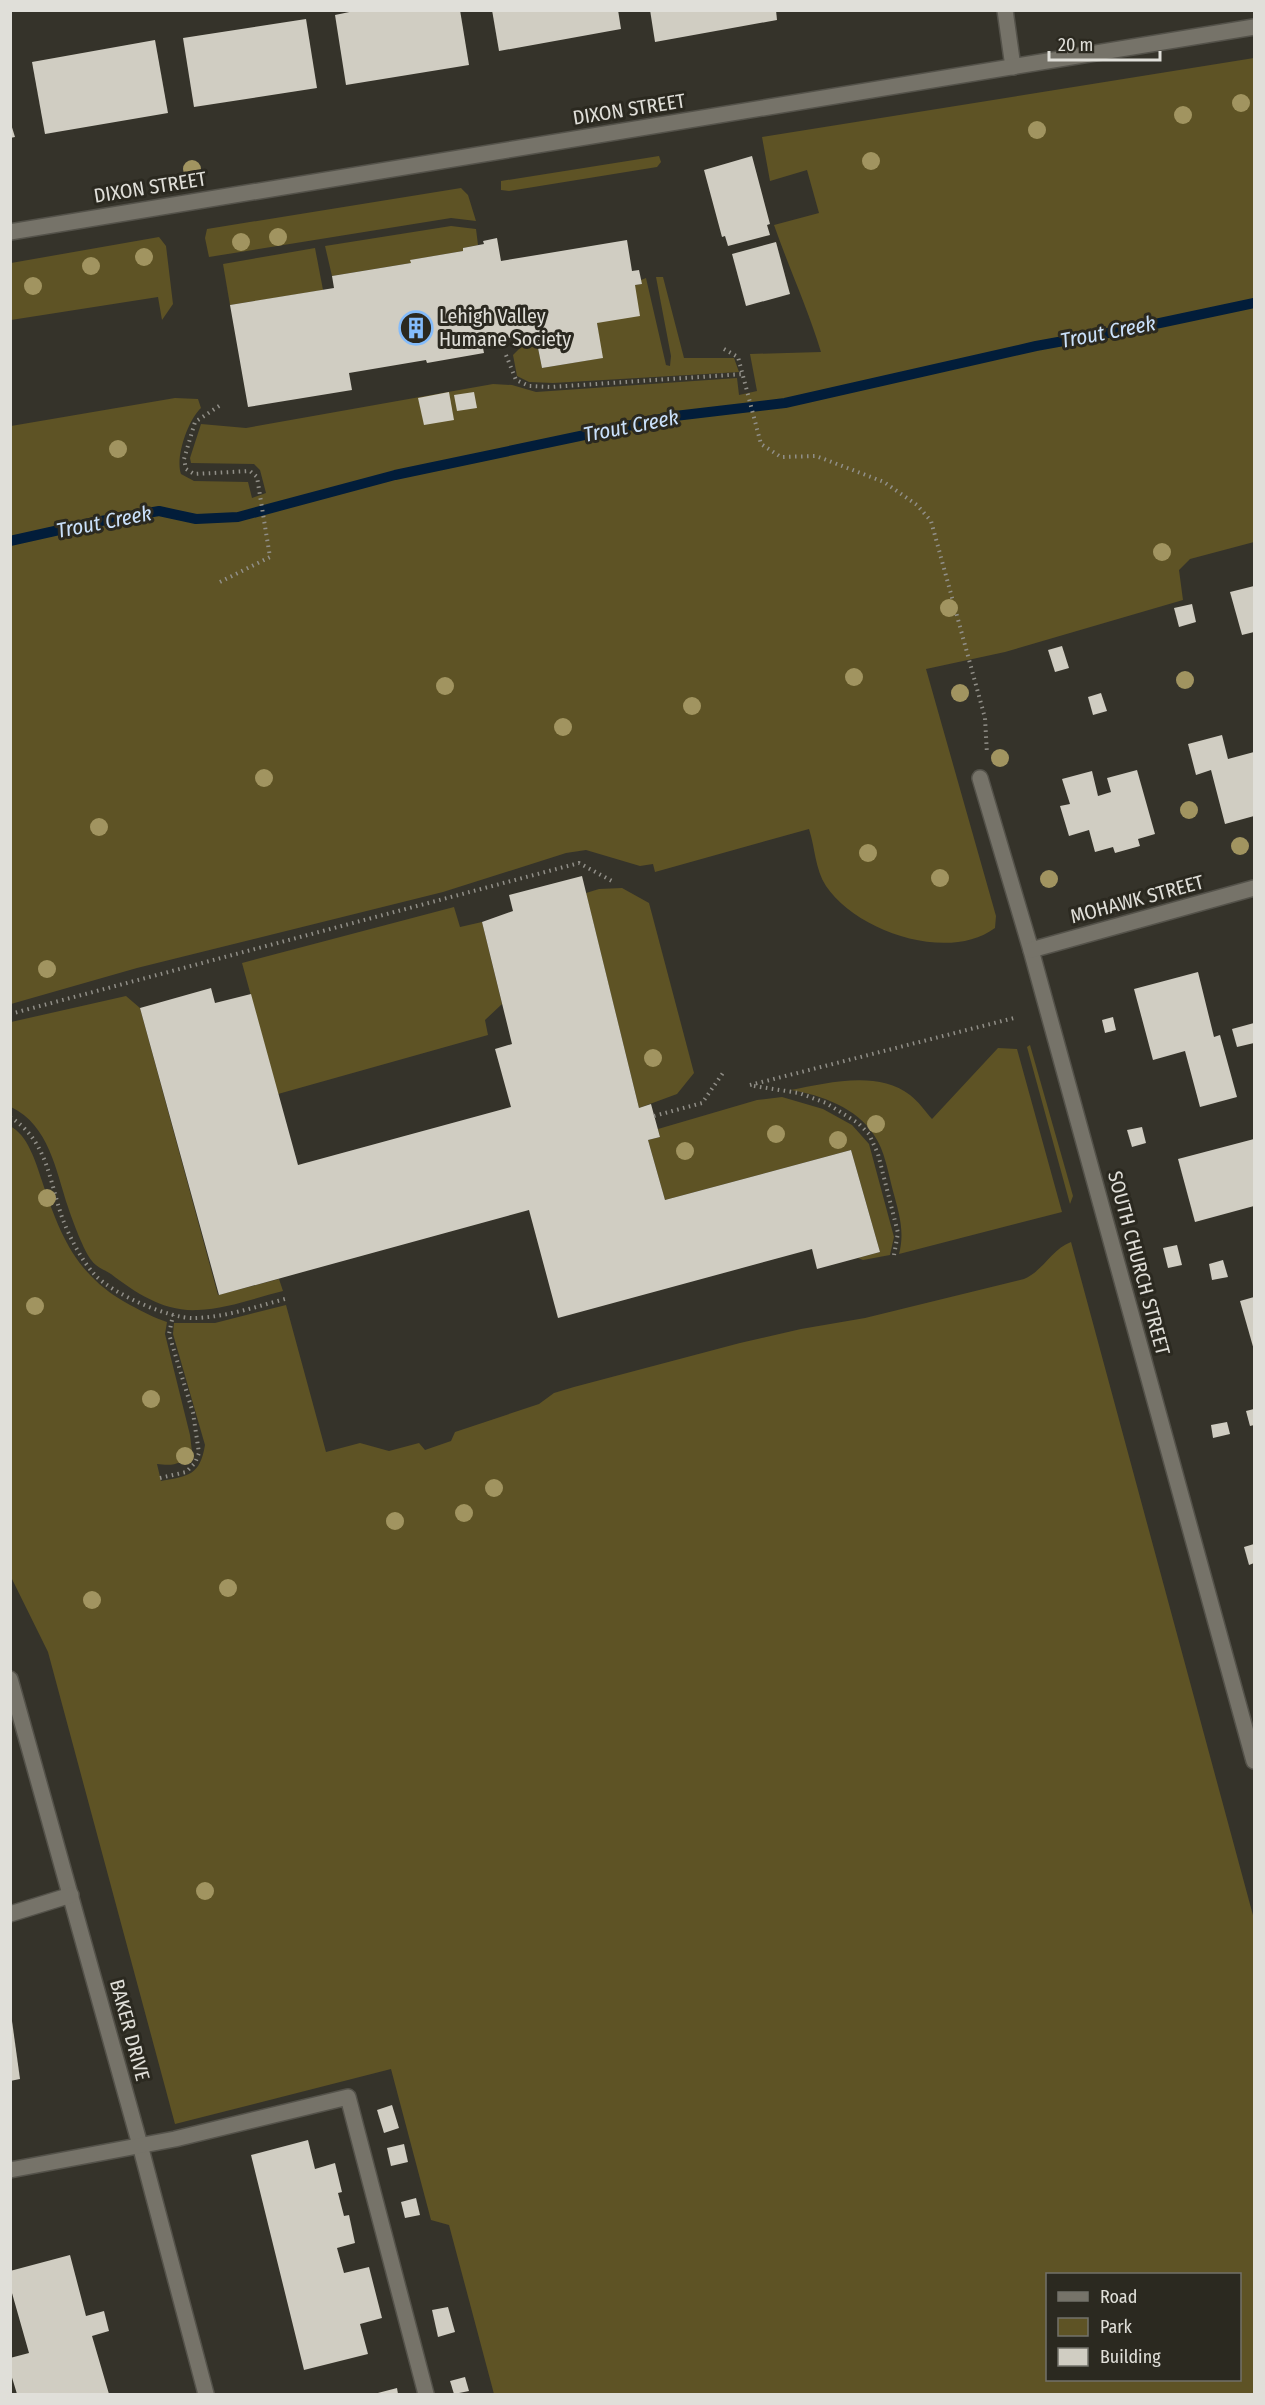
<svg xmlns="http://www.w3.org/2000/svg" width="1265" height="2405" viewBox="0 0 1265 2405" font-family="'Fira Sans Condensed',sans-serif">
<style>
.green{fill:#5e5325;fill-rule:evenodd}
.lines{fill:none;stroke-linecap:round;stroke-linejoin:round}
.stream{stroke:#021d3a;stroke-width:10}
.building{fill:#d0cdc2}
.minor-casing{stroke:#54524a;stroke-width:18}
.path{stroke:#918f88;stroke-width:4;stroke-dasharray:1.5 4.5;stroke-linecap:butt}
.minor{stroke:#767369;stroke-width:15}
.tree{fill:#a19460}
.labels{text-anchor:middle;stroke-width:6;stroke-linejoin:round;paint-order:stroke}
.street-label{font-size:20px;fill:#e0dfd9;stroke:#2b2920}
.poi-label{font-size:20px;fill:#e0dfd9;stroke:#2b2920;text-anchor:start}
.water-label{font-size:21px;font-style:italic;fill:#cae1fc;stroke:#2b2920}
</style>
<rect width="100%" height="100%" fill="#35332a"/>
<!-- green -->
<g class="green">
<path d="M1254,58V542L1190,559L1179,570L1183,600L1005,652L926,669L996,916L995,928C948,963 856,931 826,886C815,869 815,847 809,829L655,872L653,864L640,866L586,850L566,853L443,892L137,968L11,1004V426L175,398L198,399L201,408C188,420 175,457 181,474L194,481L248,482L252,498L266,493L260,470L254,464L191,463L190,458L201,424L246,428L493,384L512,385L536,392L737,378L739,395L757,391L750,354L821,352C808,309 789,268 774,225L819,213L807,170L770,181L762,137Z"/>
<path d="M659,156L661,162L657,167L509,191L501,190V181Z"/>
<path d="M461,188L468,195L476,221L451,218L209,257L205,238L207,229Z"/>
<path d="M451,226L476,229L478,245L463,248V251L411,260V263L332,276L325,246Z"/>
<path d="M159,237L166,246L173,304L162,320L158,297L11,320V263Z"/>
<path d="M315,248L323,290L230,305L223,264Z"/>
<path d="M656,277H663L684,358H734L739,372L553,383L529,382L517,376L513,355L535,333L542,368L602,358L597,323L635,285L642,284L641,280L646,278L666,365L670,366L671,356Z"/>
<path d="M622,888L649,903L694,1073L677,1094L639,1108L586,893L599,889Z"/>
<path d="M454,907L460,927L482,922L502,1004L485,1020L488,1035L278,1094L242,963Z"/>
<path d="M126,996L140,1008L218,1295L279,1279L283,1291C255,1298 226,1309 198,1310C164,1312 136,1293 111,1274C105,1270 96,1267 92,1261C84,1252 72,1219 68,1207C56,1171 49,1125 11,1107V1022Z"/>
<path d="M1030,1045L1073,1196L1070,1204L1027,1047Z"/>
<path d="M998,1048L1017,1049L1062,1212L899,1254C905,1232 899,1213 893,1191C888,1172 885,1151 874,1135C857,1108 821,1095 791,1090C827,1083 878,1070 910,1095C918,1101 925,1111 932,1119Z"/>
<path d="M782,1097L823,1109L852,1125L869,1144L894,1237L890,1255L863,1260L858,1258L880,1252L851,1150L665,1200L648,1140L660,1137L658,1129L757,1100Z"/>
<path d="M10,1126C28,1135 36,1163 42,1181C60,1235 76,1276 130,1305C142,1311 154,1318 167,1322L165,1334L190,1435L192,1452C181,1465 173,1466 157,1464L161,1481C189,1476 200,1475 205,1445L173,1334L174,1323H215L286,1305L326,1452L360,1443L389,1451L419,1443L425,1450L451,1441L455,1432L539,1404L554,1393L574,1387L740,1343L801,1329L865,1318L1024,1279C1043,1271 1052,1249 1071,1242L1254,1919V2394H494L449,2225L431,2220L391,2069L175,2124L48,1652L11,1577ZM1240,2274V2380H1048V2274Z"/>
</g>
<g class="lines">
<!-- stream -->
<path class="stream" d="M10,541L95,522L159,511L196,519L238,517L395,475L675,416L785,403L1036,346L1141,327L1254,303"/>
</g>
<!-- building -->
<g class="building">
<path d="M359,10H460L469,65L346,85L335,15Z"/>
<path d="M492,10H618L621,29L499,51Z"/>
<path d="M650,10H776L777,20L655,42Z"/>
<path d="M306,19L317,88L194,107L183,38Z"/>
<path d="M155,40L168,113L45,134L32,62Z"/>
<path d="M10,121L15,137L10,138Z"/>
<path d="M752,156L770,224L767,225L770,235L728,246L725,236L722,237L704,170Z"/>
<path d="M497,238L501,261L627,240L632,271L639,270L642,284L635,285L640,316L597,323L603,358L542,368L535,333L482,343L484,353L427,363L426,360L349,373L352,390L248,407L230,305L334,288L332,276L411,263L410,260L463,251V248L484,244L483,241Z"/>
<path d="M776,242L790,294L746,306L732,254Z"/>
<path d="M449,392L454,420L424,425L418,398Z"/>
<path d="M474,392L477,408L457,411L454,395Z"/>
<path d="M1254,586V632L1242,635L1230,592Z"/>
<path d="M1192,604L1196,622L1179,627L1174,608Z"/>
<path d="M1062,646L1069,668L1055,672L1048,650Z"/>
<path d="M1101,693L1107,711L1093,715L1088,697Z"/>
<path d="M1222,735L1228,759L1254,752V816L1225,824L1211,770L1196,775L1188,744Z"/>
<path d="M1137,770L1155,834L1138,839L1140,846L1115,853L1113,847L1095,852L1089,830L1069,836L1060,806L1070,804L1062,779L1092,771L1098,796L1111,792L1107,778Z"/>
<path d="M582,876L639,1108L651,1104L660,1137L648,1140L665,1200L851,1150L880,1252L817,1269L812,1249L558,1318L529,1210L219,1295L140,1008L211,988L215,1003L251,994L298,1165L511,1107L495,1049L512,1044L482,922L513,911L509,895Z"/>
<path d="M1198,972L1214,1037L1220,1035L1237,1097L1200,1107L1185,1051L1153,1060L1134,989Z"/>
<path d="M1113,1017L1116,1030L1105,1033L1102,1020Z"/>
<path d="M1254,1023V1043L1237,1047L1232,1029Z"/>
<path d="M1142,1127L1146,1143L1132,1147L1127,1130Z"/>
<path d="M1254,1139V1206L1195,1222L1178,1159Z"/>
<path d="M1177,1245L1182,1265L1168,1268L1163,1248Z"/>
<path d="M1223,1260L1228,1277L1212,1280L1209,1264Z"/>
<path d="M1254,1297V1350L1240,1301Z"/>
<path d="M1254,1409V1425L1250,1426L1246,1411Z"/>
<path d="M1227,1422L1230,1434L1213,1438L1211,1425Z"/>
<path d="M1254,1544V1563L1249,1565L1244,1547Z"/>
<path d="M12,2021L20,2079L10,2081V2022Z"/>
<path d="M392,2105L399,2128L384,2133L377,2110Z"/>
<path d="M308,2140L315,2169L335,2163L342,2192L338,2193L344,2216L349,2215L355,2243L337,2248L344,2273L369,2267L382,2318L360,2324L368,2354L304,2370L251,2155Z"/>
<path d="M404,2144L408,2162L391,2166L387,2148Z"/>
<path d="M416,2198L420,2215L405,2218L401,2202Z"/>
<path d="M70,2255L86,2316L104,2311L109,2331L92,2336L109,2394H17L10,2371V2358L29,2353L10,2286V2271Z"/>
<path d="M448,2307L455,2332L438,2337L432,2310Z"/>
<path d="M465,2377L469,2391L454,2394L450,2381Z"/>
<path d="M397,2388L398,2394H374Z"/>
</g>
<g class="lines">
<!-- minor casing -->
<g class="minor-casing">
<g id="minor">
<path d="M1005,10L1013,67"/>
<path d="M10,232L1254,27"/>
<path d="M980,778L1031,950L1254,1761"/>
<path d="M1031,950L1254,888"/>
<path d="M10,1679L140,2145L206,2394"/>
<path d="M10,1914L71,1895"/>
<path d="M10,2170L175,2139L348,2097L426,2394"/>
</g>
</g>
<!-- path -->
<g class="path">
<path d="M724,349L738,357L761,444L781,457L816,456L884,482L917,505L931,521L985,718L987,754"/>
<path d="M506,355L516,380L529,386L551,387L744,374"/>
<path d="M220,582L270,557L257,477L250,471L194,474L186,469L184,459L195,422L222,404"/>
<path d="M10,1014L579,863L612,881"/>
<path d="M750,1085L1014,1018"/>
<path d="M754,1086L799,1093L826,1103L858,1123L869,1134L878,1154L898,1233L894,1255"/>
<path d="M654,1116L702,1103L723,1073"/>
<path d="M10,1117C48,1141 49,1181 63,1220C70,1238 82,1261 95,1275C113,1294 169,1319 195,1318C226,1317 255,1307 285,1299"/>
<path d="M160,1478L186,1472L195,1463L199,1453L193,1413L169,1334L173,1315"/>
</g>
<!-- minor -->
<use href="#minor" class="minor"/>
</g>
<!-- trees -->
<g class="tree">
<circle cx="1241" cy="103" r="9"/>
<circle cx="1183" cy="115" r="9"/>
<circle cx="1037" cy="130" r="9"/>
<circle cx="871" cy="161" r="9"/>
<circle cx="192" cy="169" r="9"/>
<circle cx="278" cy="237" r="9"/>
<circle cx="241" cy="242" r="9"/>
<circle cx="144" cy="257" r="9"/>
<circle cx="91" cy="266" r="9"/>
<circle cx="33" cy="286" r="9"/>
<circle cx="118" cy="449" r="9"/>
<circle cx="1162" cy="552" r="9"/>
<circle cx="949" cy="608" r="9"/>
<circle cx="854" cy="677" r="9"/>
<circle cx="1185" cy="680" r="9"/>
<circle cx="445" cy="686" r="9"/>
<circle cx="960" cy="693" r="9"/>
<circle cx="692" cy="706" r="9"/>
<circle cx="563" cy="727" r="9"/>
<circle cx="1000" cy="758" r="9"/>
<circle cx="264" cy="778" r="9"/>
<circle cx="1189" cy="810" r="9"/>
<circle cx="99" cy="827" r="9"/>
<circle cx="1240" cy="846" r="9"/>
<circle cx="868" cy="853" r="9"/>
<circle cx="940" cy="878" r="9"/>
<circle cx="1049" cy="879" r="9"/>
<circle cx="47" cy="969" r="9"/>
<circle cx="653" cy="1058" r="9"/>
<circle cx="876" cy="1124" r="9"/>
<circle cx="776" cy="1134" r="9"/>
<circle cx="838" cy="1140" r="9"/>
<circle cx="685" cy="1151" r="9"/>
<circle cx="47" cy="1198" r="9"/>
<circle cx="35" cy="1306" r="9"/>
<circle cx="151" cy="1399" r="9"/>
<circle cx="185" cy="1456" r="9"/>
<circle cx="494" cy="1488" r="9"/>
<circle cx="464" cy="1513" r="9"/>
<circle cx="395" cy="1521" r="9"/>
<circle cx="228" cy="1588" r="9"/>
<circle cx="92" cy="1600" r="9"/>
<circle cx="205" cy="1891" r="9"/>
</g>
<!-- icons -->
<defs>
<g id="building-ring" transform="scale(1.725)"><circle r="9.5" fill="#2b2920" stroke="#84bcfb" stroke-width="1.5"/><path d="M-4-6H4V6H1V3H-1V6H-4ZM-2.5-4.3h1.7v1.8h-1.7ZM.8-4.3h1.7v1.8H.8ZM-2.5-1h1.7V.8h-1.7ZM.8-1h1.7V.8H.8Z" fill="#84bcfb"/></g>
</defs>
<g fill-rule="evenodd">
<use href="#building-ring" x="416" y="328"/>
</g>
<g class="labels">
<!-- street labels -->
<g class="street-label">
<text transform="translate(629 109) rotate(-9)" y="7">DIXON STREET</text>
<text transform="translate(150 187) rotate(-9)" y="7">DIXON STREET</text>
<text transform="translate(1137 899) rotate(-15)" y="7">MOHAWK STREET</text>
<text transform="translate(1139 1263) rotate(75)" y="7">SOUTH CHURCH STREET</text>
<text transform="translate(130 2030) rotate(75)" y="7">BAKER DRIVE</text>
</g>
<!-- poi labels -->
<g class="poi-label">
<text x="439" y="323">Lehigh Valley<tspan x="439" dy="23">Humane Society</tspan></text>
</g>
<!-- water labels -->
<g class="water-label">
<text transform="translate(1108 332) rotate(-11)" y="7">Trout Creek</text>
<text transform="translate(631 426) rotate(-11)" y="7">Trout Creek</text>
<text transform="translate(104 522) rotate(-11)" y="7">Trout Creek</text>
</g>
</g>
<!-- border -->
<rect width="1265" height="2405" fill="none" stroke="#e0dfd9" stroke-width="24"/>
<!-- legend -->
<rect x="1046" y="2273" width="195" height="108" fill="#2b2920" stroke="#73726a" stroke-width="1.5"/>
<rect x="1058" y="2292" width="30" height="9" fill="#767369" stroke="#73726a" stroke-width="1.5"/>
<text x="1100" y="2303" font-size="18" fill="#e0dfd9">Road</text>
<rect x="1058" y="2318" width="30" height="18" fill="#5e5325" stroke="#73726a" stroke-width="1.5"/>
<text x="1100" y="2333" font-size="18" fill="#e0dfd9">Park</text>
<rect x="1058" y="2348" width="30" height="18" fill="#d0cdc2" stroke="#73726a" stroke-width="1.5"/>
<text x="1100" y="2363" font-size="18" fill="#e0dfd9">Building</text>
<!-- scale -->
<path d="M1049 51v9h111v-9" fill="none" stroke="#e0dfd9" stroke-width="3"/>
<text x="1058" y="51" font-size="18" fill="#e0dfd9" stroke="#2b2920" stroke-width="4.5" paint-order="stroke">20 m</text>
</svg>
